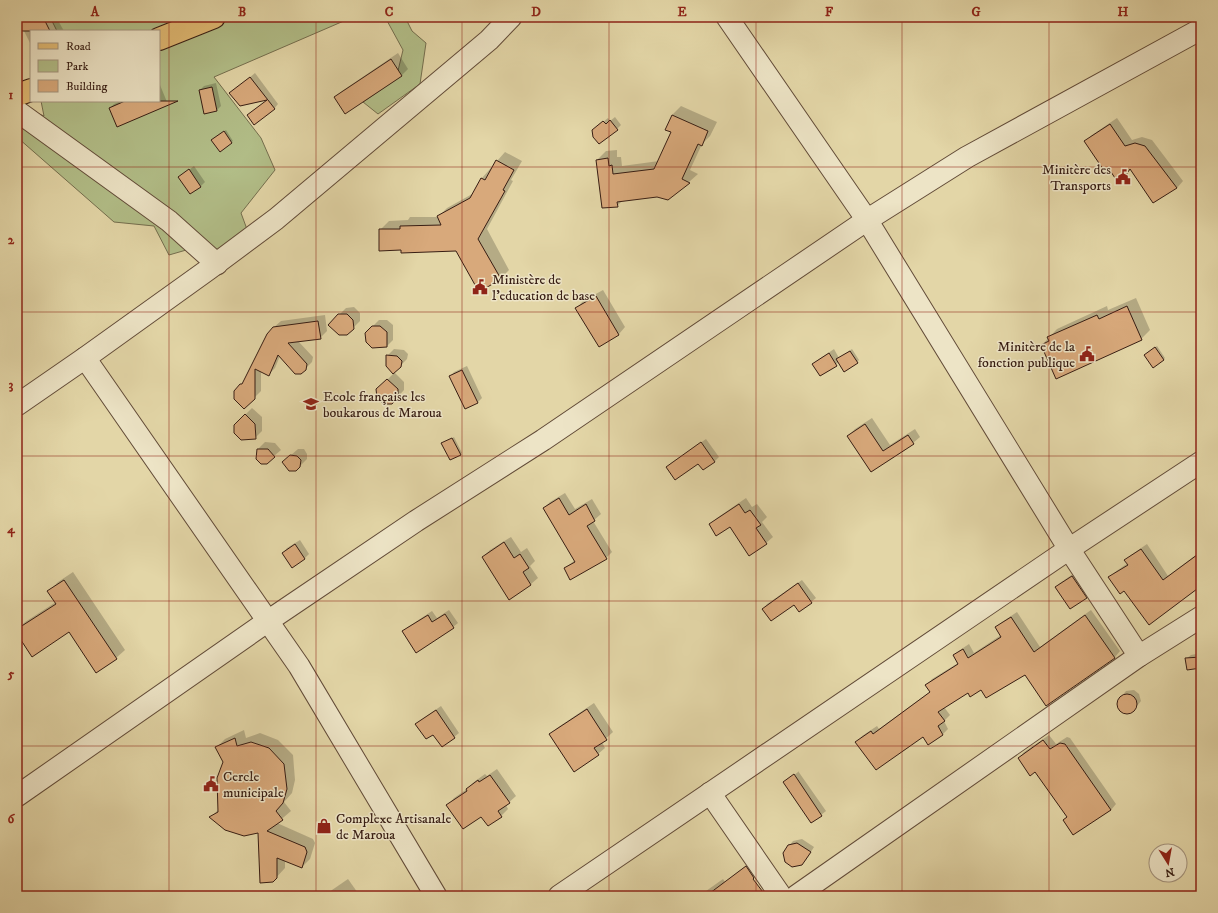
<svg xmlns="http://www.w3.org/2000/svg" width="1218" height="913" viewBox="0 0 1218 913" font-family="'IM FELL DW Pica',serif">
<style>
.green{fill:#b2be88;stroke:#746e4e}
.shadow{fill:#0003}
.building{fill:#d8a97b;stroke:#371d13}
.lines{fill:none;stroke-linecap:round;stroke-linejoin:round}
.minor-casing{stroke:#624b38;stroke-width:23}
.major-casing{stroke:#371d13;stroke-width:24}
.minor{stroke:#ede4c6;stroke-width:21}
.major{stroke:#e2bb74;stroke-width:22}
.grid{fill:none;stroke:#8f2418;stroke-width:1;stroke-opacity:0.55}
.labels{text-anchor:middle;stroke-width:3;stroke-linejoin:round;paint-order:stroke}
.poi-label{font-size:14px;fill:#371d13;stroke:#ede4c6;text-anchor:start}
.neatline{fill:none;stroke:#8f2418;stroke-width:1.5}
.grid-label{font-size:13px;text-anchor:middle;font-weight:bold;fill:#8f2418}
</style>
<rect width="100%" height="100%" fill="#e3d6a7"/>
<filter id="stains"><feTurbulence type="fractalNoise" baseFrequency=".005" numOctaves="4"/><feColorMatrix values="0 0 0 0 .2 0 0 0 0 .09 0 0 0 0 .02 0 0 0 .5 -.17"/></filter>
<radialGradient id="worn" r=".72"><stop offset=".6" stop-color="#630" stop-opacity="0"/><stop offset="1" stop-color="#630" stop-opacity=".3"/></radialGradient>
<!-- green -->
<g class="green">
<path d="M50,17H353L214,77L261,138L275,170L241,213L248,232L218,254L200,246L169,255L154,226L114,222L18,138C16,124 16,121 24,108L44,116L41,101H159V31H57Z"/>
<path d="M385,17H405L412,31L426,43L420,84L378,114L363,102L396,79L403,50Z"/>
</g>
<!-- shadow -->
<g class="shadow">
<path d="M17,17H56L64,31H31V45Z"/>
<path d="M398,53L408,69L402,75L345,113L335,97L342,91Z"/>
<path d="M255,73L278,104L274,109L248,115L269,99L240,105L231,93Z"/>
<path d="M216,83L221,106L217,110L200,90L204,86Z"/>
<path d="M159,85H160L167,102L110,108L114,104L121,101H159Z"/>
<path d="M681,106L717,122L710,136L702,144L690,170L698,174L689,182L668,199L657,196L623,200L617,206L597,160L606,151L617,150V157H621L622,166L659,161L672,132V115Z"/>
<path d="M615,117L621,125L617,129L598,126L608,118L610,121Z"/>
<path d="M1117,118L1132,140L1142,137L1152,140L1183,181L1177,188L1131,169L1121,180L1085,142L1092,135Z"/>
<path d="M226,130L233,141L231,142L214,138Z"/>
<path d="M505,152L522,161L511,180L513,181L487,229L509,270L500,279L457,250L402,249L380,230L389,221L408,220L410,217H438L447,208L474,193L482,178Z"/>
<path d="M194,166L205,182L201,186L180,177Z"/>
<path d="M603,290L625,327L619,334L599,346L577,308L583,301Z"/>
<path d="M1136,298L1150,330L1141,339L1042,345L1057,329L1107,306L1108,310Z"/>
<path d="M354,307L360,313V321L347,334L329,325L346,308Z"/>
<path d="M325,315L327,331L320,338L298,341L313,357L312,362L305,369L280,356L275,368L268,375L261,371V391L244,408L235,391L246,379L273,328L281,321Z"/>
<path d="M379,320H387L393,325V340L387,346L366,333Z"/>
<path d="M1157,346L1165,358L1163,360L1147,353Z"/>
<path d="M394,349L404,350L408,354L407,359L394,372L404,382V390L392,403L377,390L394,373L387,356Z"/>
<path d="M834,349L839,358L852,349L859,360L857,362H839L821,375L813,364L818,360Z"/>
<path d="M467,366L482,398L478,402L466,408L450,377L454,372Z"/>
<path d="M252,408L262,417V431L255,438L235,425Z"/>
<path d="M872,418L890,445L915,429L920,437L913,443L872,471L848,436L855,429Z"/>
<path d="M454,437L462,453L460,454L442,443Z"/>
<path d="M706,439L719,457L715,461L703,469L699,462L667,467L671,463Z"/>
<path d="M265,442L275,443L281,450L274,456L257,459L258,449Z"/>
<path d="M298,449H304L307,454V459L300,466L290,456Z"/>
<path d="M565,493L575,509L592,499L601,514L593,521L612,552L606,558L565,568L575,560L544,508L550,502Z"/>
<path d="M746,498L752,507L757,504L767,517L762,522L773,537L766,543L730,525H710L717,518Z"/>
<path d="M511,537L521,552L527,548L535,561L530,566L538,578L531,584L509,598L483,557L490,550Z"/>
<path d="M300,540L309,554L305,558L292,566L283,553L287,548Z"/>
<path d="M1147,544L1168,576L1201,551V585L1110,578L1115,572L1128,563L1126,560L1131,555Z"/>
<path d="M73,572L125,650L116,658L69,631L17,632V630L25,622L56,602L49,591L58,582Z"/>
<path d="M1076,572L1090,593L1086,597L1056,587L1060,583Z"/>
<path d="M802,580L816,598L811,602L794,603L763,609L767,604Z"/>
<path d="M449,610L458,623L453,627L404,632L408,627L432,611L437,618Z"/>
<path d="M1091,610L1120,651L1115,657L1046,704L1026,674L982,689L968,692L944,707L950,715L944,721L948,729L943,734L929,743L924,736L857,742L862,736L877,726L879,729L931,691L927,685L932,679L958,663L954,655L960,650L969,644L974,653L1001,635L996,628L1002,622L1017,612L1040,647Z"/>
<path d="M1201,653V667L1186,659L1191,655Z"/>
<path d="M1134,690L1139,694L1141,701L1132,712L1125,713L1119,709L1117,702L1126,691Z"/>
<path d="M594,703L613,732L602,742L605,748L598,754L550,735L557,728Z"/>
<path d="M441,706L459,733L454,737L417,724L421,720Z"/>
<path d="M244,730L246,738L260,733L278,740L293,755L295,780L292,793L284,802L291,811L277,823L313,839L315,843L310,859L302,867L285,860V868L273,881L259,832L211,817L219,809L225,762L216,748L225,739Z"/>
<path d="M1049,735L1056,744L1067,737L1070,738L1116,804L1111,810L1068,817L1035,771L1019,758L1024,752Z"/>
<path d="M497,769L516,796L506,805L508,809L501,816L488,825L481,815L448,805L454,798L467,789L474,782L485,774L487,776Z"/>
<path d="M798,771L826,811L821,815L784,782L788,778V780L798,772Z"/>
<path d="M802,839L814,847L806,860L801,864L789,846L793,841Z"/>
<path d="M751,862L759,872L733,896H699L723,879L725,882Z"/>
<path d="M348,879L360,896H325L332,890Z"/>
</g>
<!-- building -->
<g class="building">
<path d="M17,17H43L50,31H22L17,21Z"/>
<path d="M391,59L402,76L345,114L334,97Z"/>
<path d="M250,77L275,109L254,125L247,115L267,100L240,106L229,93Z"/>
<path d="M212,87L217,111L204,114L199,90Z"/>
<path d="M125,101H178L117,127L109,108Z"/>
<path d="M672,115L708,131L702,146L698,144L682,179L690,183L668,200L657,197L617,202L618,207L602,208L596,160L608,158L609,166L612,165L613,174L654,169L671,132L665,130Z"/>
<path d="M610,120L618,130L599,144L593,137L592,130L603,121L606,124Z"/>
<path d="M1110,124L1125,146L1135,143L1145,146L1177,188L1153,203L1130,169L1121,182L1115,178L1109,169L1105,172L1084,141Z"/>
<path d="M224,131L232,143L220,152L211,140Z"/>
<path d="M496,160L514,170L503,190L505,191L478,239L501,279L479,292L456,251L401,253V250L379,251V229H400V226L441,225L437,216L470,198L481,178L485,180Z"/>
<path d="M189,169L201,187L190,194L178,177Z"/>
<path d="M596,296L619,335L599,347L575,308Z"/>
<path d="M1127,306L1142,340L1056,379L1041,345L1049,341L1047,337L1097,315L1099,319Z"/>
<path d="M338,314H347L353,320L354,329L347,335H339L328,325Z"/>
<path d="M318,321L321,339L288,343L307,364L306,370L301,374H295L278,355L269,376L255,369V399L244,409L234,399V391L240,384H242L267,334L273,327Z"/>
<path d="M372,326H380L387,332V347L372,348L366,342L365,333Z"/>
<path d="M1155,347L1164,360L1153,368L1144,355Z"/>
<path d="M850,351L858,363L844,372L836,359Z"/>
<path d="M829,353L837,366L820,376L812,364Z"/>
<path d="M386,355L397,356L402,361L401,367L393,374L386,366Z"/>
<path d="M462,370L478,403L465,409L449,376Z"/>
<path d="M387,379L398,389V397L392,404H383L377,398L376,389Z"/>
<path d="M245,414L255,424L256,439L241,440L234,433V425Z"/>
<path d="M865,424L883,451L908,435L914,444L871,472L847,436Z"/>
<path d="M452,438L461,455L450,460L441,443Z"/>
<path d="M701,442L715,462L703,470L698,464L675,480L666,467Z"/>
<path d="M257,449H268L275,457L267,464H261L256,459Z"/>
<path d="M290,455L297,456L301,460L300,467L296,471H289L282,462Z"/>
<path d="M559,498L569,515L586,504L595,521L587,526L607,559L570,580L564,568L575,562L543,508Z"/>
<path d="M739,504L745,513L750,510L761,525L756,528L767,544L749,556L730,527L716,536L709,524Z"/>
<path d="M504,542L514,558L520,554L529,568L523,572L531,585L509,600L482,557Z"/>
<path d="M295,544L305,559L292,568L282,553Z"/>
<path d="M1141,549L1163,580L1201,552V586L1149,625L1124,591L1120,594L1108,577L1128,565L1124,560Z"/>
<path d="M1072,576L1087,598L1070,609L1055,587Z"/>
<path d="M64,580L117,659L96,673L69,632L32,657L17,634V629L56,604L47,591Z"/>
<path d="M798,583L812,603L799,612L794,605L771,621L762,609Z"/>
<path d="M445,614L454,628L416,653L402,631L428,615L432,622Z"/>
<path d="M1085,615L1115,658L1046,706L1025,675L986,698L981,690L970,697L968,693L938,712L945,721L938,726L943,735L928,745L923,737L876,770L855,742L871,731L873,734L930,692L925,685L958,664L953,655L963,649L968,658L1001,637L995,627L1011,617L1034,652Z"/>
<path d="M1201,657V668L1187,670L1185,658Z"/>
<circle cx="1127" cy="704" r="10"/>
<path d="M587,709L607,740L594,748L599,755L574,772L549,734Z"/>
<path d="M436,710L455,738L442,747L433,735L426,739L415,724Z"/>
<path d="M235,738L237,746L251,742L269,748L284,764L287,789L283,803L276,811L283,820L267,831L305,847L307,852L302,868L277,858V878L273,882L260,883L258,833L244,836L225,830L209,817L218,812L217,778L223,762L215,747Z"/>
<path d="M1043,740L1050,749L1060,743L1065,744L1111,810L1073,835L1063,820L1067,817L1035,772L1030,776L1018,758Z"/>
<path d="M794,774L822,816L811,823L783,782Z"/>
<path d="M490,775L510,803L498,811L502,817L488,826L481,817L463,829L446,805L467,791L466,789L478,780L479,782Z"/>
<path d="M797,843L811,852L802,865L792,867L785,862L783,853L788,845Z"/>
<path d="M746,866L754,878L753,879L766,896H706Z"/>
</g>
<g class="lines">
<!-- minor casing -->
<g class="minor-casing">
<g id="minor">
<path d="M727,17L867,220L1069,549L1139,656"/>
<path d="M17,111L169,221L217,264"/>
<path d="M85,358L299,666L436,896"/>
<path d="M17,405L85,358L209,269L276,219L489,40L511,17"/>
<path d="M710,793L781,896"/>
<path d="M17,796L268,621L416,521L543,440L867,220L967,157L1201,29"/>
<path d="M559,896L1069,549L1201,462"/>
<path d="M796,896L1139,656L1201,617"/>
</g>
</g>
<!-- major casing -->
<g class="major-casing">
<g id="major">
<path d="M159,39L214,17"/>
<path d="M17,95L31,90"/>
</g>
</g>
<!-- minor -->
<use href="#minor" class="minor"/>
<!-- major -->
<use href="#major" class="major"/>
</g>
<!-- grid -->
<path class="grid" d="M169,17V896M316,17V896M462,17V896M609,17V896M756,17V896M902,17V896M1049,17V896M17,167H1201M17,312H1201M17,456H1201M17,601H1201M17,746H1201"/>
<!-- icons -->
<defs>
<g id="civic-bare" transform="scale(1.2)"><path d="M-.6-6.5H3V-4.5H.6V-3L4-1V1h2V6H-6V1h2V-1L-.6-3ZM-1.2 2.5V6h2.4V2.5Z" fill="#8f2418" stroke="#ede4c6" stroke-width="2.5" paint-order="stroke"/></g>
<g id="school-bare" transform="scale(1.2)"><path d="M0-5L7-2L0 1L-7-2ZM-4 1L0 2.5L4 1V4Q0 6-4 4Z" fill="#8f2418" stroke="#ede4c6" stroke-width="2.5" paint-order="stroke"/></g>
<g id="shop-bare" transform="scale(1.2)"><path d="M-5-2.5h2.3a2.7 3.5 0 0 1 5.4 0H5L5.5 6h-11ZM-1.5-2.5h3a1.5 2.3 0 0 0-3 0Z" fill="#8f2418" stroke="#ede4c6" stroke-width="2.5" paint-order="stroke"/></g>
</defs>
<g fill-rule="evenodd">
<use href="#civic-bare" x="1123" y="177"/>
<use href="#civic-bare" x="480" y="287"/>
<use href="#civic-bare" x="1087" y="354"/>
<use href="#school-bare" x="311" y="404"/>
<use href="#civic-bare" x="211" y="784"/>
<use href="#shop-bare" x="324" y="826"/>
</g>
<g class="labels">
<!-- poi labels -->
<g class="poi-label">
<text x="1111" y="174" text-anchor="end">Minitère des<tspan x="1111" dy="16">Transports</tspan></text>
<text x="492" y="284">Ministère de<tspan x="492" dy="16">l'education de base</tspan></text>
<text x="1075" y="351" text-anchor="end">Minitère de la<tspan x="1075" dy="16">fonction publique</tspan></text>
<text x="323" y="401">Ecole française les<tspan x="323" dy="16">boukarous de Maroua</tspan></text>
<text x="223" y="781">Cercle<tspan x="223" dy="16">municipale</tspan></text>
<text x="336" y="823">Complexe Artisanale<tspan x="336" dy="16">de Maroua</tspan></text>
</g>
</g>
<!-- margin -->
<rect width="1218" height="913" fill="none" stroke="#e3d6a7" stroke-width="44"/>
<!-- legend -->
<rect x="30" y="30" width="130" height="72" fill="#ede4c6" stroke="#a4947e"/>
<rect x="38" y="43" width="20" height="6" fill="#e2bb74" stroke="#a4947e"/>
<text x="66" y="50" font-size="12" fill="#371d13">Road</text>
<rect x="38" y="60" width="20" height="12" fill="#b2be88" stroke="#a4947e"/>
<text x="66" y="70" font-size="12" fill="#371d13">Park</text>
<rect x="38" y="80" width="20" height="12" fill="#d8a97b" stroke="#a4947e"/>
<text x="66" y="90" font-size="12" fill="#371d13">Building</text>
<!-- north arrow -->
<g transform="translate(1168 863) rotate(169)"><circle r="19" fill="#ede4c6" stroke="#a4947e"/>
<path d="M0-3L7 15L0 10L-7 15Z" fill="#8f2418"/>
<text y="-6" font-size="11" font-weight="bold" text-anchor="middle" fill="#371d13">N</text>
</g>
<rect x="22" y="22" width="1174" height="869" class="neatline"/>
<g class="grid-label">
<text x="95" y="16">A</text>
<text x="242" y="16">B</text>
<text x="389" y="16">C</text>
<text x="536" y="16">D</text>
<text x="682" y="16">E</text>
<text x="829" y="16">F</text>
<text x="976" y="16">G</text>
<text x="1123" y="16">H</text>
<text x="11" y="99">1</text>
<text x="11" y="244">2</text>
<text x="11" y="389">3</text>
<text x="11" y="533">4</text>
<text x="11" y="678">5</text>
<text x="11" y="823">6</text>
</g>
<rect width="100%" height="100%" filter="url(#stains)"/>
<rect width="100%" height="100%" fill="url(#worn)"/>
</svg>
